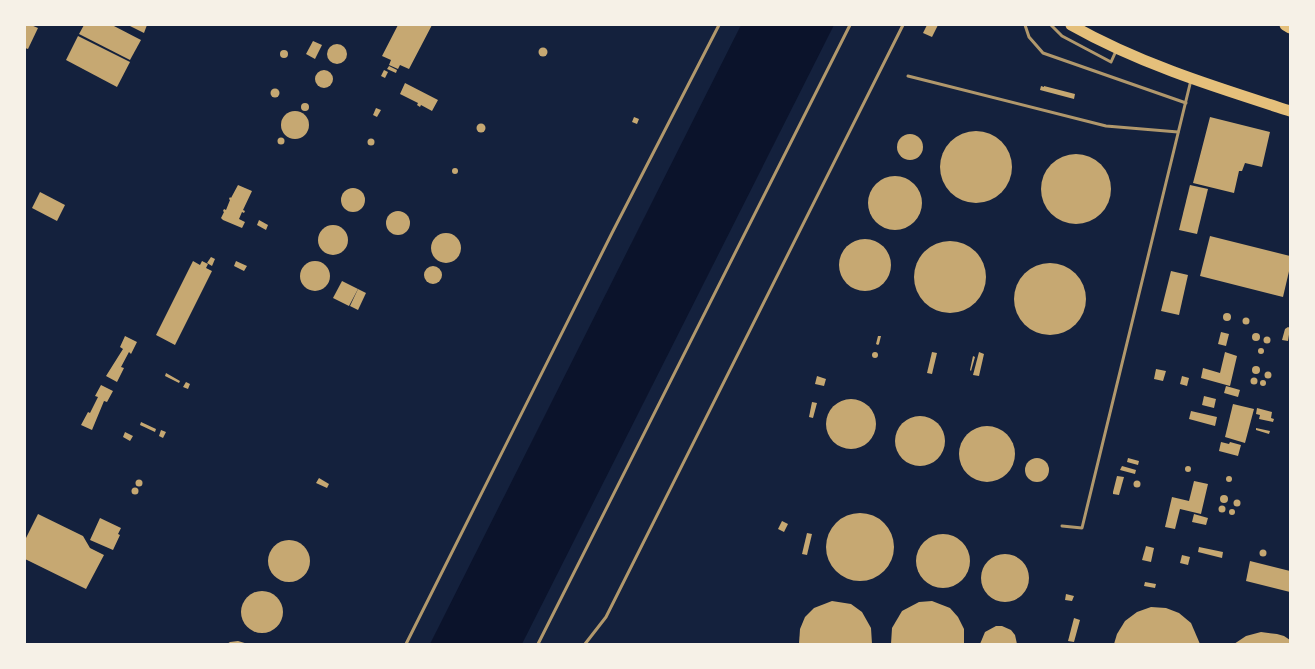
<svg xmlns="http://www.w3.org/2000/svg" width="1315" height="669" viewBox="0 0 1315 669" font-family="'PT Sans',sans-serif">
<style>
.water{fill:#0b132b}
.building{fill:#c6a872}
.lines{fill:none;stroke-linecap:round;stroke-linejoin:round}
.service{stroke:#b1986c;stroke-width:3}
.trunk{stroke:#e5c07b;stroke-width:11}
</style>
<rect width="100%" height="100%" fill="#14213d"/>
<!-- water -->
<path class="water" d="M741,25H834L522,644H430Z"/>
<!-- building -->
<g class="building">
<path d="M25,25H31L38,28L28,49L25,48Z"/>
<path d="M84,25H112L141,40L130,60L79,34Z"/>
<path d="M128,25H147L144,33Z"/>
<path d="M398,25H432L409,69L400,65L398,69L389,65L391,60L382,56Z"/>
<path d="M927,25H938L932,37L923,33Z"/>
<path d="M78,36L130,62L117,87L66,60Z"/>
<path d="M313,41L322,45L315,59L306,54Z"/>
<circle cx="337" cy="54" r="10"/>
<circle cx="543" cy="52" r="4.5"/>
<circle cx="284" cy="54" r="4"/>
<path d="M389,66L397,70L396,73L387,69Z"/>
<circle cx="324" cy="79" r="9"/>
<path d="M384,70L388,72L385,78L381,76Z"/>
<path d="M405,83L438,100L432,111L421,105L420,107L417,105L418,103L400,94Z"/>
<path d="M1041,86L1044,87V86L1075,94L1074,99L1040,90Z"/>
<circle cx="275" cy="93" r="4.5"/>
<circle cx="305" cy="107" r="4"/>
<path d="M376,108L381,110L377,117L373,115Z"/>
<circle cx="295" cy="125" r="14"/>
<path d="M634,117L639,119L637,124L632,122Z"/>
<path d="M1210,117L1270,132L1262,167L1245,163L1242,171H1239L1234,193L1193,183Z"/>
<circle cx="481" cy="128" r="4.5"/>
<circle cx="976" cy="167" r="36"/>
<circle cx="910" cy="147" r="13"/>
<circle cx="281" cy="141" r="3.5"/>
<circle cx="371" cy="142" r="3.5"/>
<circle cx="1076" cy="189" r="35"/>
<circle cx="455" cy="171" r="3"/>
<circle cx="895" cy="203" r="27"/>
<path d="M238,185L252,191L243,210L245,211L244,213L242,212L239,219L245,222L242,228L223,220L221,218L224,212L223,211L224,209L226,210L230,200L229,199L230,197L231,198Z"/>
<path d="M1190,185L1208,189L1197,234L1179,230Z"/>
<circle cx="353" cy="200" r="12"/>
<path d="M40,192L65,205L57,221L32,208Z"/>
<circle cx="398" cy="223" r="12"/>
<path d="M259,220L268,225L266,230L257,225Z"/>
<circle cx="333" cy="240" r="15"/>
<circle cx="446" cy="248" r="15"/>
<path d="M1210,236L1290,256V267L1283,297L1200,276Z"/>
<circle cx="865" cy="265" r="26"/>
<circle cx="950" cy="277" r="36"/>
<path d="M211,257L215,259L212,266L207,263Z"/>
<circle cx="315" cy="276" r="15"/>
<path d="M193,261L200,265L202,261L208,264L206,268L212,271L175,345L156,335Z"/>
<path d="M236,261L247,266L244,271L234,266Z"/>
<circle cx="1050" cy="299" r="36"/>
<circle cx="433" cy="275" r="9"/>
<path d="M1171,271L1188,275L1179,315L1161,311Z"/>
<path d="M342,281L358,289L349,306L333,298Z"/>
<path d="M358,289L366,293L358,310L350,306Z"/>
<circle cx="1227" cy="317" r="4"/>
<circle cx="1246" cy="321" r="3.5"/>
<path d="M1288,327L1290,328L1288,341L1282,340L1285,329Z"/>
<path d="M1221,332L1229,334L1226,346L1218,344Z"/>
<circle cx="1256" cy="337" r="4"/>
<path d="M125,336L137,342L131,354L129,352L121,367L124,368L117,382L106,376L123,349L120,347Z"/>
<path d="M878,336H881L879,344L878,345L876,344Z"/>
<circle cx="1267" cy="340" r="3.5"/>
<circle cx="1261" cy="351" r="3"/>
<path d="M932,352L937,353L932,374L927,373Z"/>
<path d="M979,352L984,354L979,376L973,375Z"/>
<path d="M1225,352L1237,356L1230,386L1201,378L1203,368L1220,373Z"/>
<circle cx="875" cy="355" r="3"/>
<path d="M973,356L975,357L971,371L970,370Z"/>
<circle cx="1256" cy="370" r="4"/>
<path d="M1156,369L1166,371L1163,381L1154,379Z"/>
<circle cx="1268" cy="375" r="3.5"/>
<path d="M166,373L180,381L179,383L165,376Z"/>
<path d="M817,376L826,379L824,386L815,384Z"/>
<path d="M1182,376L1189,378L1187,386L1180,384Z"/>
<circle cx="1254" cy="381" r="3.5"/>
<circle cx="1263" cy="383" r="3"/>
<path d="M186,382L190,384L188,389L183,387Z"/>
<path d="M101,385L113,391L107,402L104,401L92,430L81,425L88,412L90,413L98,397L95,396Z"/>
<path d="M1226,386L1240,390L1238,397L1224,393Z"/>
<path d="M1204,396L1216,399L1214,408L1202,405Z"/>
<circle cx="851" cy="424" r="25"/>
<path d="M812,402L817,403L813,418L809,417Z"/>
<path d="M1233,404L1254,409L1245,443L1225,437Z"/>
<path d="M1257,408L1272,412L1271,418L1274,419L1273,422L1259,419L1260,415L1256,414Z"/>
<path d="M1191,411L1217,417L1215,426L1189,419Z"/>
<circle cx="920" cy="441" r="25"/>
<path d="M141,422L156,429L155,432L140,425Z"/>
<circle cx="987" cy="454" r="28"/>
<path d="M1256,428L1270,431L1269,434L1256,430Z"/>
<path d="M161,430L166,432L163,438L159,436Z"/>
<path d="M125,432L133,436L130,441L123,437Z"/>
<path d="M1221,442L1229,444L1230,442L1241,445L1238,456L1219,451Z"/>
<circle cx="1037" cy="470" r="12"/>
<path d="M1128,458L1139,461L1138,465L1127,462Z"/>
<path d="M1122,466L1136,470L1135,474L1120,470Z"/>
<circle cx="1188" cy="469" r="3"/>
<path d="M1117,476L1124,477L1119,495L1113,494V492Z"/>
<circle cx="1229" cy="479" r="3"/>
<path d="M319,478L329,484L327,488L316,483Z"/>
<circle cx="139" cy="483" r="3.5"/>
<circle cx="1137" cy="484" r="3.5"/>
<path d="M1194,481L1208,484L1201,514L1180,509L1175,529L1165,527L1172,497L1189,501Z"/>
<circle cx="135" cy="491" r="3.5"/>
<circle cx="1224" cy="499" r="4"/>
<circle cx="1237" cy="503" r="3.5"/>
<circle cx="1222" cy="509" r="3.5"/>
<circle cx="1232" cy="512" r="3"/>
<circle cx="860" cy="547" r="34"/>
<path d="M38,514L83,536L90,548L104,555L86,589L25,559V540Z"/>
<path d="M1194,514L1208,518L1206,525L1192,522Z"/>
<path d="M100,518L121,528L118,534L120,535L113,550L90,540Z"/>
<path d="M782,521L788,524L784,532L778,529Z"/>
<path d="M807,533L812,534L807,555L802,554Z"/>
<circle cx="943" cy="561" r="27"/>
<circle cx="289" cy="561" r="21"/>
<path d="M1146,546L1154,548L1151,562L1142,560Z"/>
<path d="M1199,547L1223,552L1222,558L1198,552Z"/>
<circle cx="1263" cy="553" r="3.5"/>
<circle cx="1005" cy="578" r="24"/>
<path d="M1182,555L1190,557L1188,565L1180,563Z"/>
<path d="M1250,561L1290,571V592L1246,581Z"/>
<path d="M1145,582L1156,584L1155,588L1144,586Z"/>
<circle cx="262" cy="612" r="21"/>
<path d="M1066,594L1074,596L1072,601L1065,600Z"/>
<path d="M832,601L851,604L862,612L871,628L872,644H799L800,629L805,617L814,608Z"/>
<path d="M932,601L950,608L958,617L964,629V644H891L892,628L902,611L919,602Z"/>
<path d="M1151,607L1166,608L1179,613L1191,623L1200,644H1114L1117,634L1125,621L1137,612Z"/>
<path d="M1074,618L1080,620L1074,642L1068,641Z"/>
<path d="M996,626H1002L1011,630L1015,635L1017,644H980L985,632Z"/>
<path d="M1261,632L1277,634L1284,636L1290,640V644H1234L1246,636Z"/>
<path d="M238,641L248,644H227L230,642Z"/>
</g>
<g class="lines">
<!-- service -->
<g class="service">
<path d="M1025,25L1029,37L1043,53L1186,103"/>
<path d="M1051,25L1062,36L1111,62L1116,51"/>
<path d="M908,76L1106,126L1178,132"/>
<path d="M1062,526L1082,528L1191,80"/>
<path d="M406,644L612,233L719,25"/>
<path d="M538,644L850,25"/>
<path d="M585,644L606,617L903,25"/>
</g>
<!-- trunk -->
<g class="trunk">
<path d="M1071,25C1140,64 1215,87 1290,111"/>
<path d="M1285,25L1290,28"/>
</g>
</g>
<!-- border -->
<rect width="1315" height="669" fill="none" stroke="#f6f1e7" stroke-width="52"/>
</svg>
